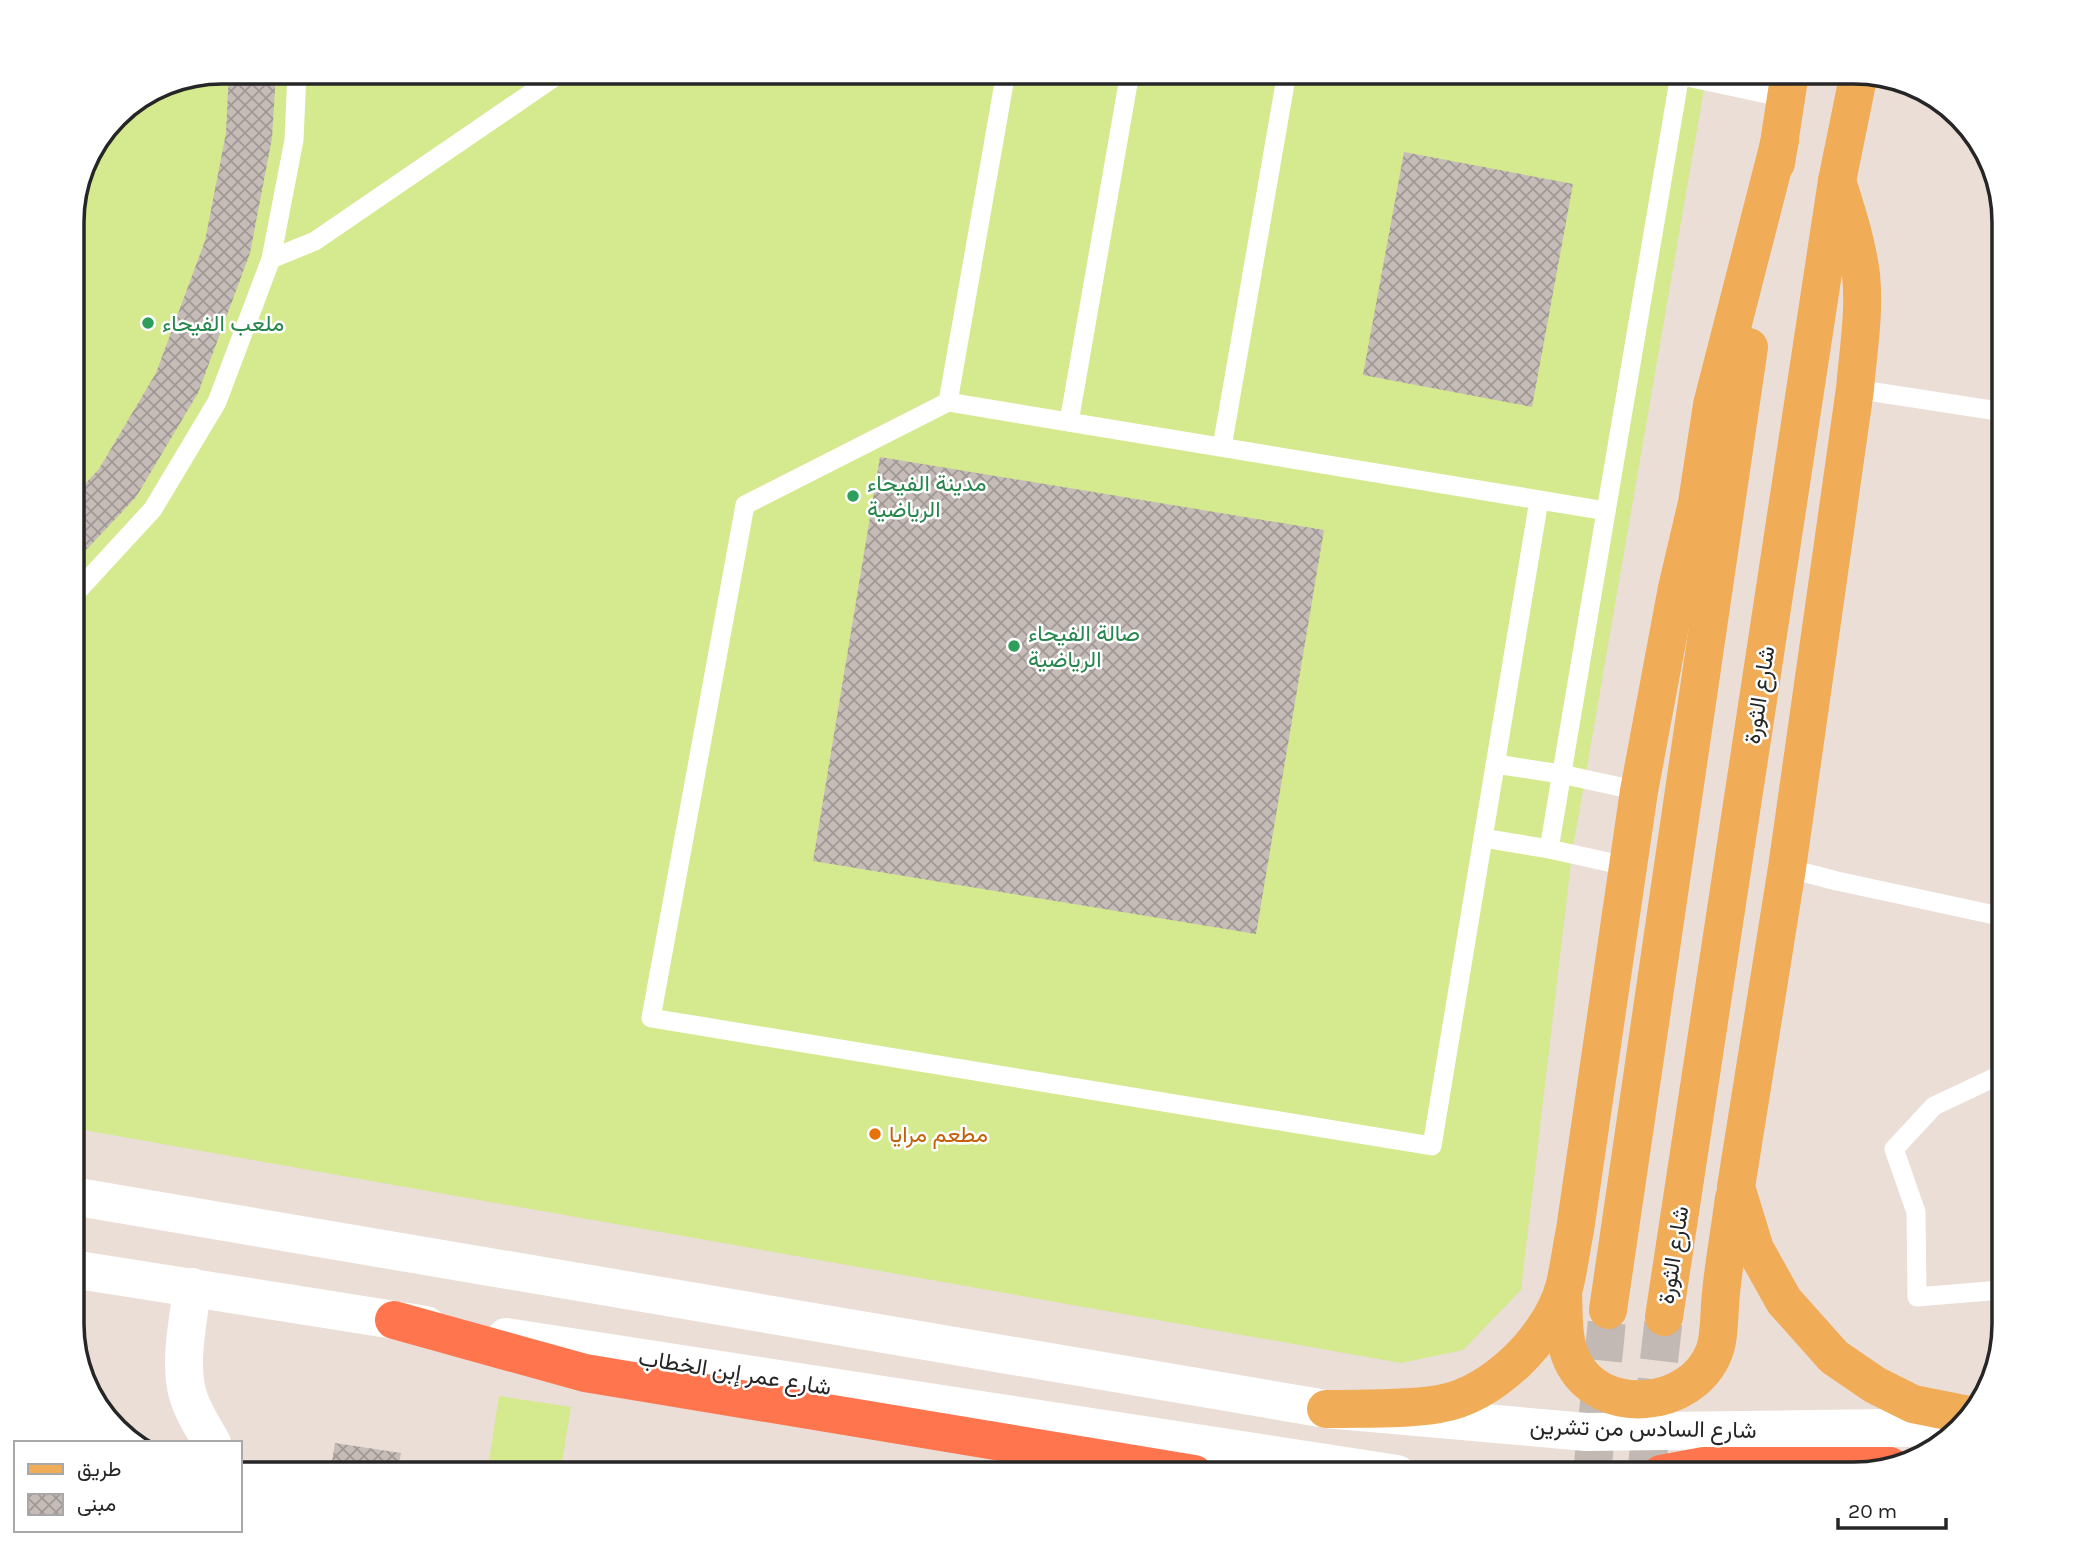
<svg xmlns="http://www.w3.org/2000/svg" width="2076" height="1546" viewBox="0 0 2076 1546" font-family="Karla,Vazirmatn,sans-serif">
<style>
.pitch{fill:#d5e98e}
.building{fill:url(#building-cross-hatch)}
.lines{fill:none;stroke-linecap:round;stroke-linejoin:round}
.primary-tunnel{stroke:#c3b9b4;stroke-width:38;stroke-dasharray:38 19;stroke-linecap:butt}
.lane{stroke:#fff;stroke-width:19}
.street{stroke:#fff;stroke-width:38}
.secondary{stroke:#fff;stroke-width:38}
.primary{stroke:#f0ac56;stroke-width:38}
.highway{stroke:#fe754e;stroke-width:38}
.leisure-dot{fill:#2e9e5b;stroke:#fff;stroke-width:2.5}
.food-dot{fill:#e8710a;stroke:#fff;stroke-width:2.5}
.labels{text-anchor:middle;stroke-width:5;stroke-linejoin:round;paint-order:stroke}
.leisure-label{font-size:23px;fill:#27864d;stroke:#fff;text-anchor:start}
.street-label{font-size:23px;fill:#262626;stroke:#fff}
.food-label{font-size:23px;fill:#c56008;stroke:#fff;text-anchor:start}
.rim{fill:none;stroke:#262626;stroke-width:3.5}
</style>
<defs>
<pattern id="building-cross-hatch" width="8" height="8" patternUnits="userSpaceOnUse" patternTransform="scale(1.75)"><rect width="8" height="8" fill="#c5bbb7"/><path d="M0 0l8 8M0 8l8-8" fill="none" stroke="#a09895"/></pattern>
</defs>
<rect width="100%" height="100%" fill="#eaded7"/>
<!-- pitch -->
<g class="pitch">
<path d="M222,72H1707L1572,854L1521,1290L1463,1350L1401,1363L72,1128V212L87,155L123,109L165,83Z"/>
<path d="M499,1396L571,1407L560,1474H487Z"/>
</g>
<!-- building -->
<g class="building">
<path d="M229,72H276L272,138L250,253L198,393L136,497L72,565V498L99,469L156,373L205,241L226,133Z"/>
<path d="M1404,152L1573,184L1532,407L1363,375Z"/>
<path d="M880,457L1324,530L1256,934L813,861Z"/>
<path d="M335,1443L401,1453L397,1474H330Z"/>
</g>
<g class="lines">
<!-- primary-tunnel -->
<g class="primary-tunnel">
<path d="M1592,1474L1608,1310"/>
<path d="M1646,1474L1664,1317"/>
</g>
<!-- lane -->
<g class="lane">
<path d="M679,72L696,74L730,72"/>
<path d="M1664,72L1786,98"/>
<path d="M271,259L315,241L562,72"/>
<path d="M1855,389L2004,412"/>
<path d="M948,402L1006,72"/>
<path d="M1069,422L1130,72"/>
<path d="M1222,447L1287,72"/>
<path d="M1539,500L1432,1146L651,1018L745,505L948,402L1606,511"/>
<path d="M72,597L153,509L217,402L271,259L294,140L297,72"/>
<path d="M1495,764L1561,774L1639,791"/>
<path d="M1483,838L1549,849L1626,866"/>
<path d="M1549,849L1680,74"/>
<path d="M1787,868L1837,881L2004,917"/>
<path d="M2001,1290L1917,1297L1916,1212L1894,1149L1934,1106L2004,1073"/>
</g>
<!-- street -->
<path class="street" d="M192,1287C189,1319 180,1355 186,1387C190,1408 202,1425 212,1443"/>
<!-- secondary -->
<g class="secondary">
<path d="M72,1196L1326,1409L1586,1432L1960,1427"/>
<path d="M72,1269L426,1325"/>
<path d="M506,1337L1397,1474"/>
</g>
<!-- primary -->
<g class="primary">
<path d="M1776,163L1790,72"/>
<path d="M1837,181C1847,212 1857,243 1861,275C1865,312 1858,352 1855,389L1787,868L1736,1187L1755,1249L1784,1301L1834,1357L1875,1385L1913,1404L1973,1416"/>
<path d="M1563,1291C1564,1313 1562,1339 1572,1360C1599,1418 1692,1409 1714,1352C1720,1338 1719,1309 1721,1293C1724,1262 1730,1230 1734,1198"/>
<path d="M1608,1310L1749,347"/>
<path d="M1664,1317L1837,181L1859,73"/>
<path d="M1326,1409C1361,1408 1406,1410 1439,1404C1492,1396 1549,1339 1564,1288C1569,1269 1571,1249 1575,1230L1639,791L1677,588L1697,503L1712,405L1780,140"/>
</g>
<!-- highway -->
<g class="highway">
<path d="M394,1320L585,1373L1194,1474"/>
<path d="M1661,1474L1704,1466H1890"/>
</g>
</g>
<!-- markers -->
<g class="leisure-dot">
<circle cx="148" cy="323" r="7"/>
<circle cx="853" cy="496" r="7"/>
<circle cx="1014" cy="646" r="7"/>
</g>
<circle class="food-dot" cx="875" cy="1134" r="7"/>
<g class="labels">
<!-- leisure labels -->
<g class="leisure-label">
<text x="162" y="331">ملعب الفيحاء</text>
<text x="867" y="491">مدينة الفيحاء<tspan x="867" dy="26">الرياضية</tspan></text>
<text x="1028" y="641">صالة الفيحاء<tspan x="1028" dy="26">الرياضية</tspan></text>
</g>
<!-- street labels -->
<g class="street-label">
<text transform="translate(1759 695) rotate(-81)" y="8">شارع الثورة</text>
<text transform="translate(1673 1255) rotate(-81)" y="8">شارع الثورة</text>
<text transform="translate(735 1372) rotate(9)" y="8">شارع عمر إبن الخطاب</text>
<text transform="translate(1643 1428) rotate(1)" y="8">شارع السادس من تشرين</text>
</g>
<!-- food labels -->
<g class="food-label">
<text x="889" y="1142">مطعم مرايا</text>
</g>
</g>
<!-- crop -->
<path d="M0 0H2076V1546H0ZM222 84H1854A138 138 0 0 1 1992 222V1324A138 138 0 0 1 1854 1462H222A138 138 0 0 1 84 1324V222A138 138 0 0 1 222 84Z" fill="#fff" fill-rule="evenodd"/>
<path class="rim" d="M222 84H1854A138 138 0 0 1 1992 222V1324A138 138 0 0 1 1854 1462H222A138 138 0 0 1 84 1324V222A138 138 0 0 1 222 84Z"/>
<!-- legend -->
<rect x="14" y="1441" width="228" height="91" fill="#ffffff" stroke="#a8a8a8" stroke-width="2"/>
<rect x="28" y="1464" width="35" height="10" fill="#f0ac56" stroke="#a8a8a8" stroke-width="2"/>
<text x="77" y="1476" font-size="21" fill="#262626">طريق</text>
<rect x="28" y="1494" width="35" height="21" fill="url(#building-cross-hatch)" stroke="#a8a8a8" stroke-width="2"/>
<text x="77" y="1511" font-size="21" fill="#262626">مبنى</text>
<!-- scale -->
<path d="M1838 1518v10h108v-10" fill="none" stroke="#262626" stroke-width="3.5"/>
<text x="1848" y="1518" font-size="21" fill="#262626" stroke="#ffffff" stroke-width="5" paint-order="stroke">20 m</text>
</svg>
